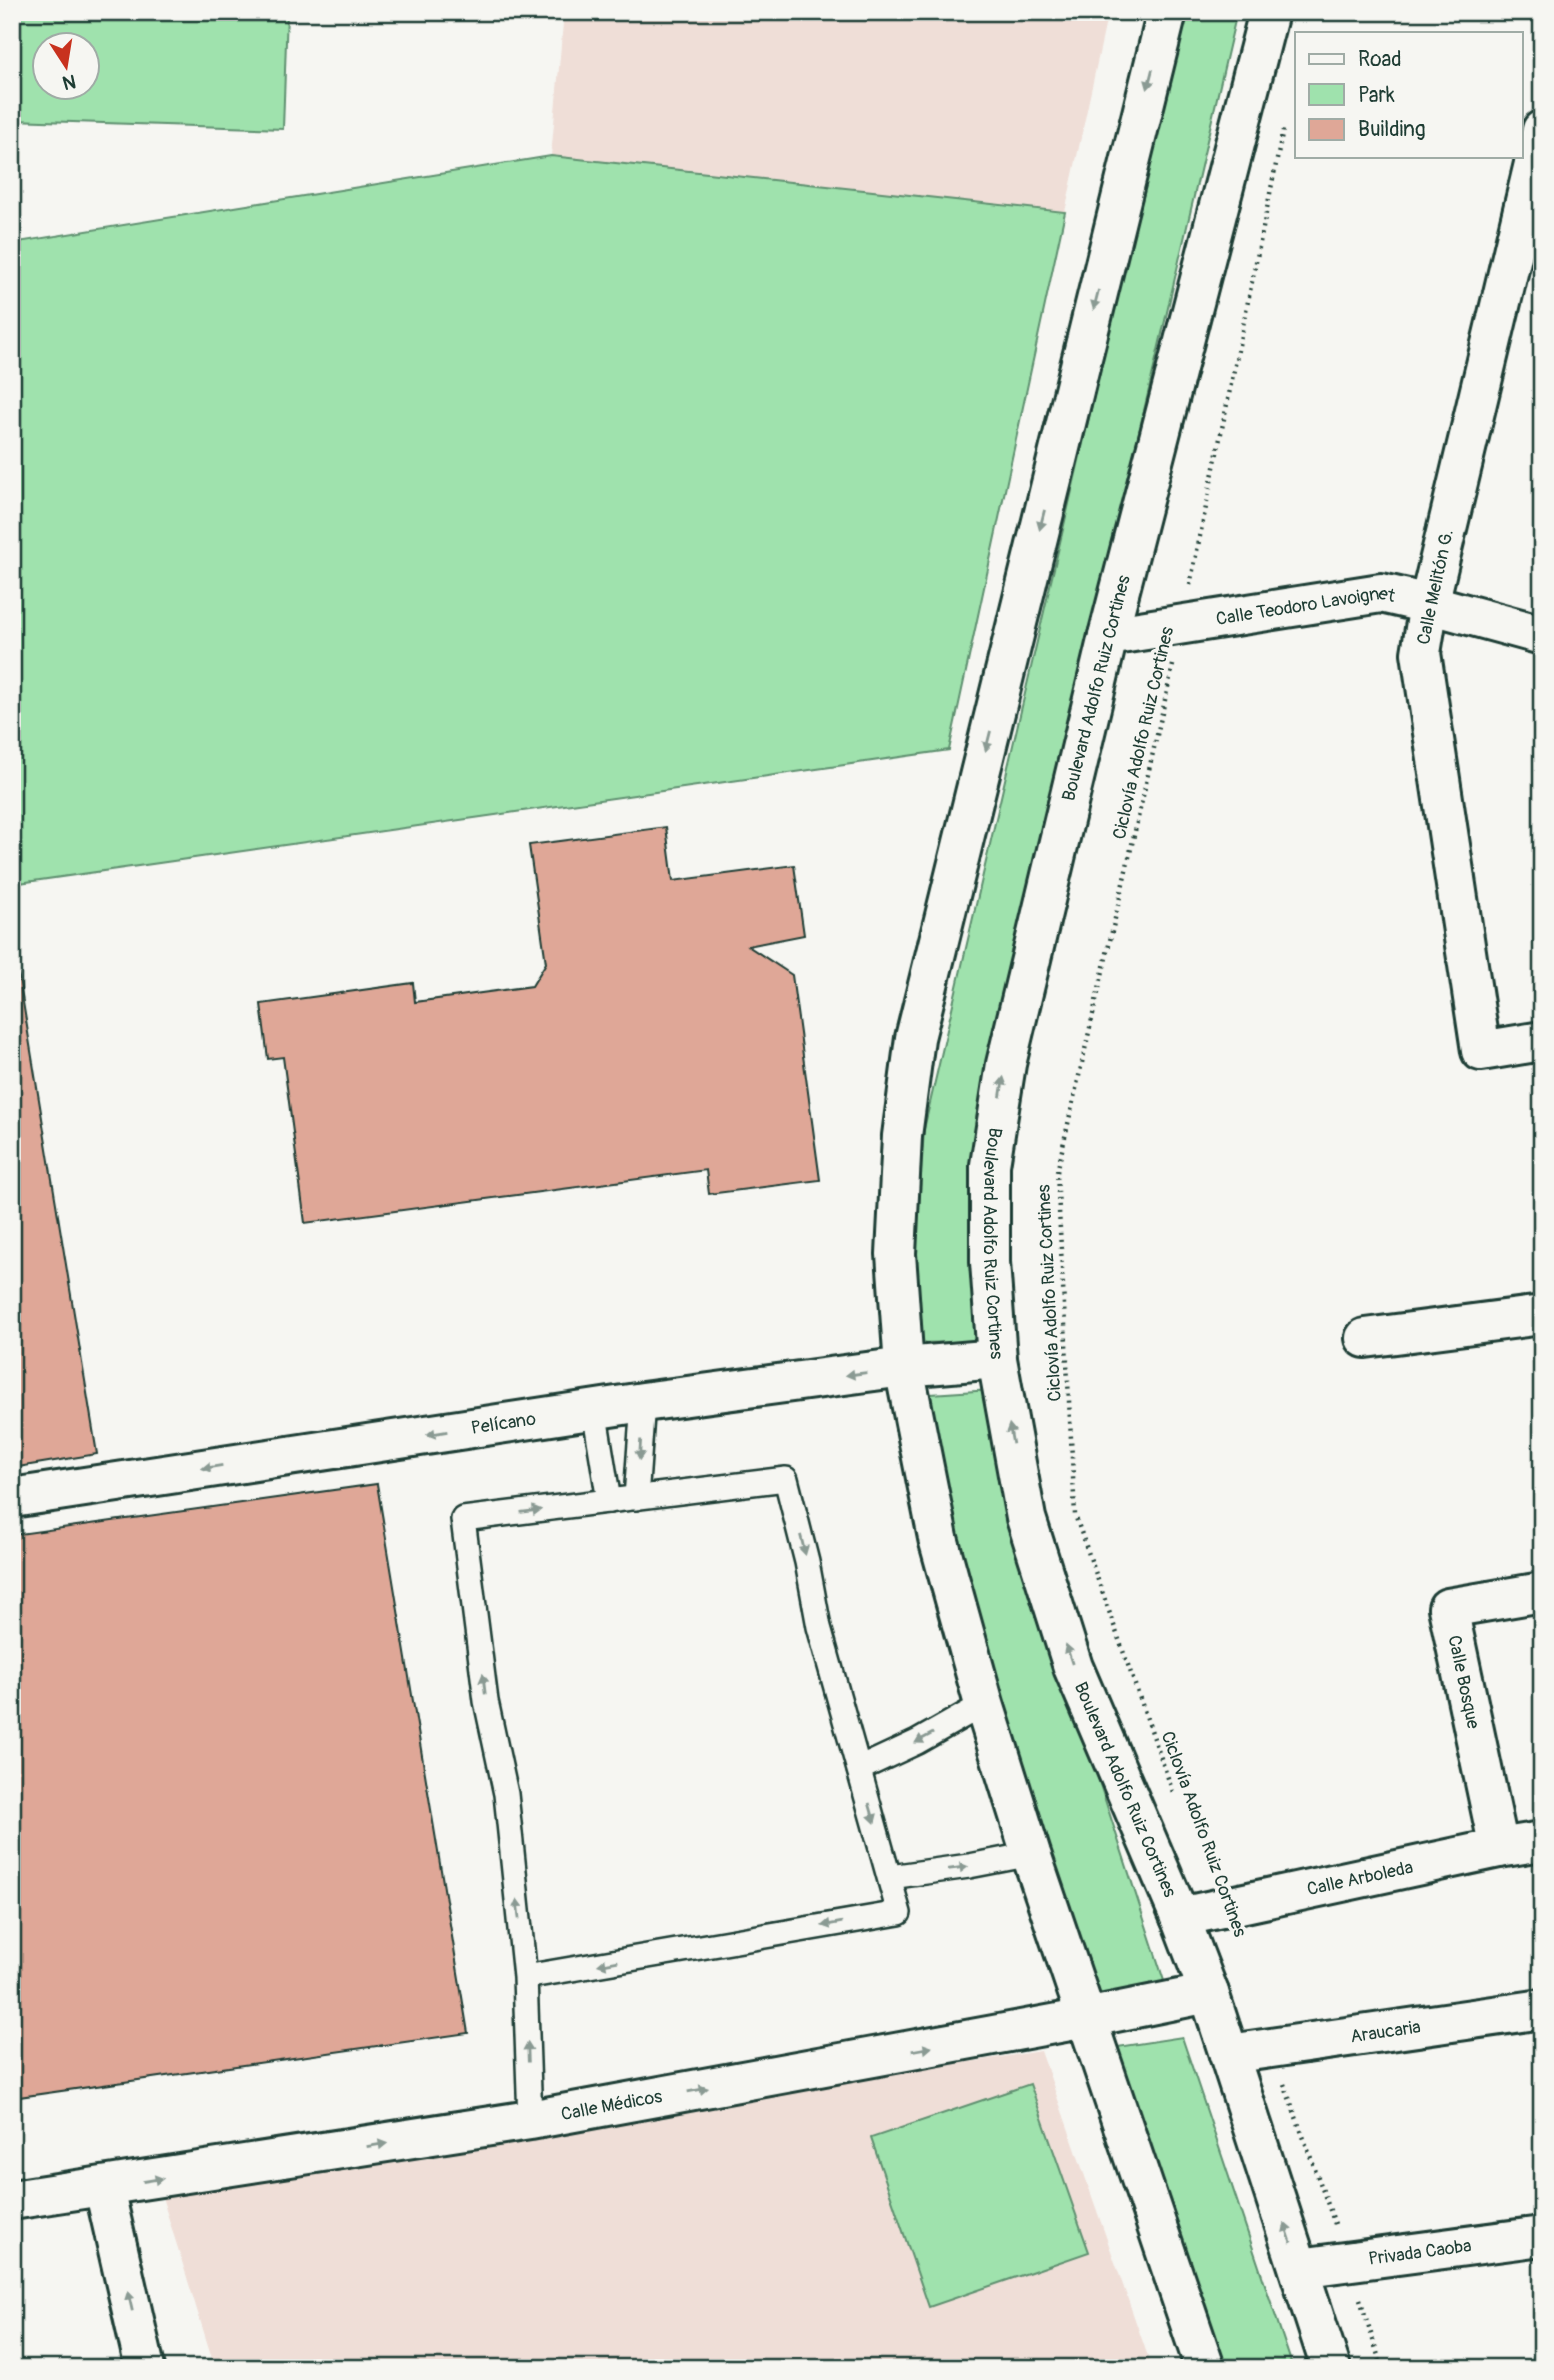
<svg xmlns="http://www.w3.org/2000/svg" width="1554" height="2380" viewBox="0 0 1554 2380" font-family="Pangolin,sans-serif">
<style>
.built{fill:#efded7}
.green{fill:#9fe2ad;stroke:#5f9070;stroke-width:2;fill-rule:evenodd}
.building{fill:#dfa797;stroke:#1f3d34;stroke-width:2}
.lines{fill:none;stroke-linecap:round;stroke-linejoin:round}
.service-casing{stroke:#1f3d34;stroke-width:28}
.minor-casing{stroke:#1f3d34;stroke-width:44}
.secondary-casing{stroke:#1f3d34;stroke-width:44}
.path{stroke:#1f3d34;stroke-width:4.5;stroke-dasharray:2 5;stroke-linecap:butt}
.service{stroke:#f6f6f2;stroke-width:23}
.minor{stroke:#f6f6f2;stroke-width:38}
.secondary{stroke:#f6f6f2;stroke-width:38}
.oneway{fill:#8a9a93}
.labels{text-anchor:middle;stroke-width:7;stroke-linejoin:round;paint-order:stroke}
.street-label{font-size:18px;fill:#1f3d34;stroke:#f6f6f2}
</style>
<rect width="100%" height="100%" fill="#f6f6f2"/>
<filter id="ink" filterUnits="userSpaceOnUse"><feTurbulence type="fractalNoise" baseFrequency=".0143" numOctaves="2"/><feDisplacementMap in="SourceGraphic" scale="14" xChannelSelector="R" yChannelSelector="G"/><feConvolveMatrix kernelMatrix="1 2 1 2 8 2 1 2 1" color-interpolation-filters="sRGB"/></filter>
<g filter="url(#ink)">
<!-- built -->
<g class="built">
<path d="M564,12H1108L1065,212L551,156Z"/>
<path d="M1041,2051L1152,2368H215L162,2197L823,2084Z"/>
</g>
<!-- green -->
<g class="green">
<path d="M12,12H287L283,129L12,120ZM46,46H88V88H46Z"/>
<path d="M1183,12H1237L975,1135L980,1342L910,1343L924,1129Z"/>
<path d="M551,156L1065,212L949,750L12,884V243Z"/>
<path d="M991,1390L1023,1548L1165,1984L1093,1997L932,1477L931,1394Z"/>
<path d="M1182,2037L1293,2368H1219L1111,2048Z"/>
<path d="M1030,2084L1089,2252L929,2307L871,2138Z"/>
</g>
<!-- building -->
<g class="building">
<path d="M666,827L673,881L794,865L804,935L748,946L792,975L820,1180L709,1194L706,1170L305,1223L283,1057L268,1059L261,1004L413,983L415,1002L532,986L546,963L529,845Z"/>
<path d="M12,935L97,1454L12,1468Z"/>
<path d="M377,1484L468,2033L12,2098V1535Z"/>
</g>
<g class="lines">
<!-- service casing -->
<g class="service-casing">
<g id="service">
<path d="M594,1409L609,1501"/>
<path d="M636,1498L643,1402"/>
<path d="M859,1769L917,1742L984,1704"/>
<path d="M890,1877L969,1866L1031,1854"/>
<path d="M525,1977L899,1913L819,1627L807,1562L786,1479L463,1519L486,1701L506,1794L525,1977L530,2120"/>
</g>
</g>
<!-- minor casing -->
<g class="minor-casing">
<g id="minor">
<path d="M1542,130L1429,604L1421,653L1481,1051L1542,1041"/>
<path id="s1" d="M1108,636L1381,593L1429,604L1542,635"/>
<path d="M1365,1338L1542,1315"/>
<path id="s2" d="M12,1498L643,1402L904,1367L997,1359"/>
<path d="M1499,1848L1448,1608L1542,1592"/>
<path id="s3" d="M1180,1917L1499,1848L1542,1841"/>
<path id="s4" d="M1229,2054L1542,2009"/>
<path d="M104,2188L145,2368"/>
<path id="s5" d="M12,2200L530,2120L1086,2018L1209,1993"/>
<path id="s6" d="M1299,2268L1542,2236"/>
</g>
</g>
<!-- secondary casing -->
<g class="secondary-casing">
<g id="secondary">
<path d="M1167,12L915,1038L902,1136L896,1254L904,1367L938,1538L984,1704L1031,1854L1205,2368"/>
<path id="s7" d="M1269,12L1108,636L1006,1064L990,1165V1262L997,1359L1026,1518L1073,1667L1180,1917L1209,1993L1331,2368"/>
</g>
</g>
<!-- path -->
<g class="path">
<path d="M1190,585L1283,130"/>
<path d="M1173,665L1057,1172L1075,1515L1174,1795"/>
<path d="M1284,2084L1335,2224"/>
<path d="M1360,2299L1382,2368"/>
</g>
<!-- service -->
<use href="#service" class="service"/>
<!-- minor -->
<use href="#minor" class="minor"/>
<!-- secondary -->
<use href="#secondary" class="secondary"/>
</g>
<!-- one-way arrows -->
<defs><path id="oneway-solid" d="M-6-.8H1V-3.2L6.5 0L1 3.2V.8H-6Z" transform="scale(1.75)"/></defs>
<g class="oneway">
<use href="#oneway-solid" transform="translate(1150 79) rotate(104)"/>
<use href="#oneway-solid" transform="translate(1096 300) rotate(104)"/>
<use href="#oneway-solid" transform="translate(1042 520) rotate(104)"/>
<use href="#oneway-solid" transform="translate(988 741) rotate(104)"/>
<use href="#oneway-solid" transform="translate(1002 1087) rotate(-81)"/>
<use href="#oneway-solid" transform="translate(856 1374) rotate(172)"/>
<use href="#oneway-solid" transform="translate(437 1433) rotate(171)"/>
<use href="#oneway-solid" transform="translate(1011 1434) rotate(-100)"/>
<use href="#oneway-solid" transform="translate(640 1450) rotate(94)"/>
<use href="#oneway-solid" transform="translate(212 1467) rotate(171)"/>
<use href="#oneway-solid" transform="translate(531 1511) rotate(-7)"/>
<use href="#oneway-solid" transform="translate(803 1545) rotate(76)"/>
<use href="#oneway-solid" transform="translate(1069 1654) rotate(-108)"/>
<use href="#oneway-solid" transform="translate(484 1684) rotate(-97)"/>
<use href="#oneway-solid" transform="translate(924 1738) rotate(151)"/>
<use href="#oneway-solid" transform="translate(872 1813) rotate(74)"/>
<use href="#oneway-solid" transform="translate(958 1868) rotate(-8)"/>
<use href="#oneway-solid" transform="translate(518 1909) rotate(-96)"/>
<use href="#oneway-solid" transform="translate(832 1924) rotate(170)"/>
<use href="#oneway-solid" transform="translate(608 1963) rotate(170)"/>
<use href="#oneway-solid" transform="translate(922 2049) rotate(-10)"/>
<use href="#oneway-solid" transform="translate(528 2052) rotate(-92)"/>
<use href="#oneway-solid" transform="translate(698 2090) rotate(-10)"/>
<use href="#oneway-solid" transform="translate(377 2145) rotate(-9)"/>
<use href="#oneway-solid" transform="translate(153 2180) rotate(-9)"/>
<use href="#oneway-solid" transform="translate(1288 2233) rotate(-108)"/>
<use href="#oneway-solid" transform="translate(130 2301) rotate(-103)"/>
</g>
</g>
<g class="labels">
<!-- street labels -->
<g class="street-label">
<text transform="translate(1435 587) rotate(-78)" y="6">Calle Melitón G.</text>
<text dy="6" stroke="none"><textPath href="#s1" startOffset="200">Calle Teodoro Lavoignet</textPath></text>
<text transform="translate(1096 688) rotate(-76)" y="6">Boulevard Adolfo Ruiz Cortines</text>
<text transform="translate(1143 733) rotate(-77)" y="6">Ciclovía Adolfo Ruiz Cortines</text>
<text dy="6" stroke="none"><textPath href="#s7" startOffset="1265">Boulevard Adolfo Ruiz Cortines</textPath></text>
<text transform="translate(1049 1293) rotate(-93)" y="6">Ciclovía Adolfo Ruiz Cortines</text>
<text dy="6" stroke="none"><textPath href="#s2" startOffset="497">Pelícano</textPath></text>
<text transform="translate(1464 1682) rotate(78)" y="6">Calle Bosque</text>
<text dy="6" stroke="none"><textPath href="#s7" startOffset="1832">Boulevard Adolfo Ruiz Cortines</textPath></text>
<text transform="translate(1204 1834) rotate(70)" y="6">Ciclovía Adolfo Ruiz Cortines</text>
<text dy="6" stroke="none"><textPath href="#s3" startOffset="184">Calle Arboleda</textPath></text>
<text dy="6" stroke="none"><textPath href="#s4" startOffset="158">Araucaria</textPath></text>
<text dy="6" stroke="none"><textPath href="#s5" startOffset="607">Calle Médicos</textPath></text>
<text dy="6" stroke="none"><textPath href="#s6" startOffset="122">Privada Caoba</textPath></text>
</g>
</g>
<!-- margin -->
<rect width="1554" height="2380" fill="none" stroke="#f6f6f2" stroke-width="42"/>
<rect x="21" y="21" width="1512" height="2338" fill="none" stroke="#1f3d34" stroke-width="2.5" filter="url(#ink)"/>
<!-- legend -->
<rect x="1295" y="32" width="228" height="126" fill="#f6f6f2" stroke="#a0aca6" stroke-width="2"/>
<rect x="1309" y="54" width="35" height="10" fill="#f6f6f2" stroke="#a0aca6" stroke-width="2"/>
<text x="1358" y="66" font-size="21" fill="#1f3d34">Road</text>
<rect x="1309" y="84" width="35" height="21" fill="#9fe2ad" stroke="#a0aca6" stroke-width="2"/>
<text x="1358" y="102" font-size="21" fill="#1f3d34">Park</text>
<rect x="1309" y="119" width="35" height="21" fill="#dfa797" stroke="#a0aca6" stroke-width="2"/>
<text x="1358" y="136" font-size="21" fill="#1f3d34">Building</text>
<!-- north arrow -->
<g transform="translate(66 66) rotate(168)"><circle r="33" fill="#f6f6f2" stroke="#a0aca6" stroke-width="2"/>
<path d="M0-5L12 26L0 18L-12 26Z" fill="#c8321e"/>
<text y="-10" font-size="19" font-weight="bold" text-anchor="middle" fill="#1f3d34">N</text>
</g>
</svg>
